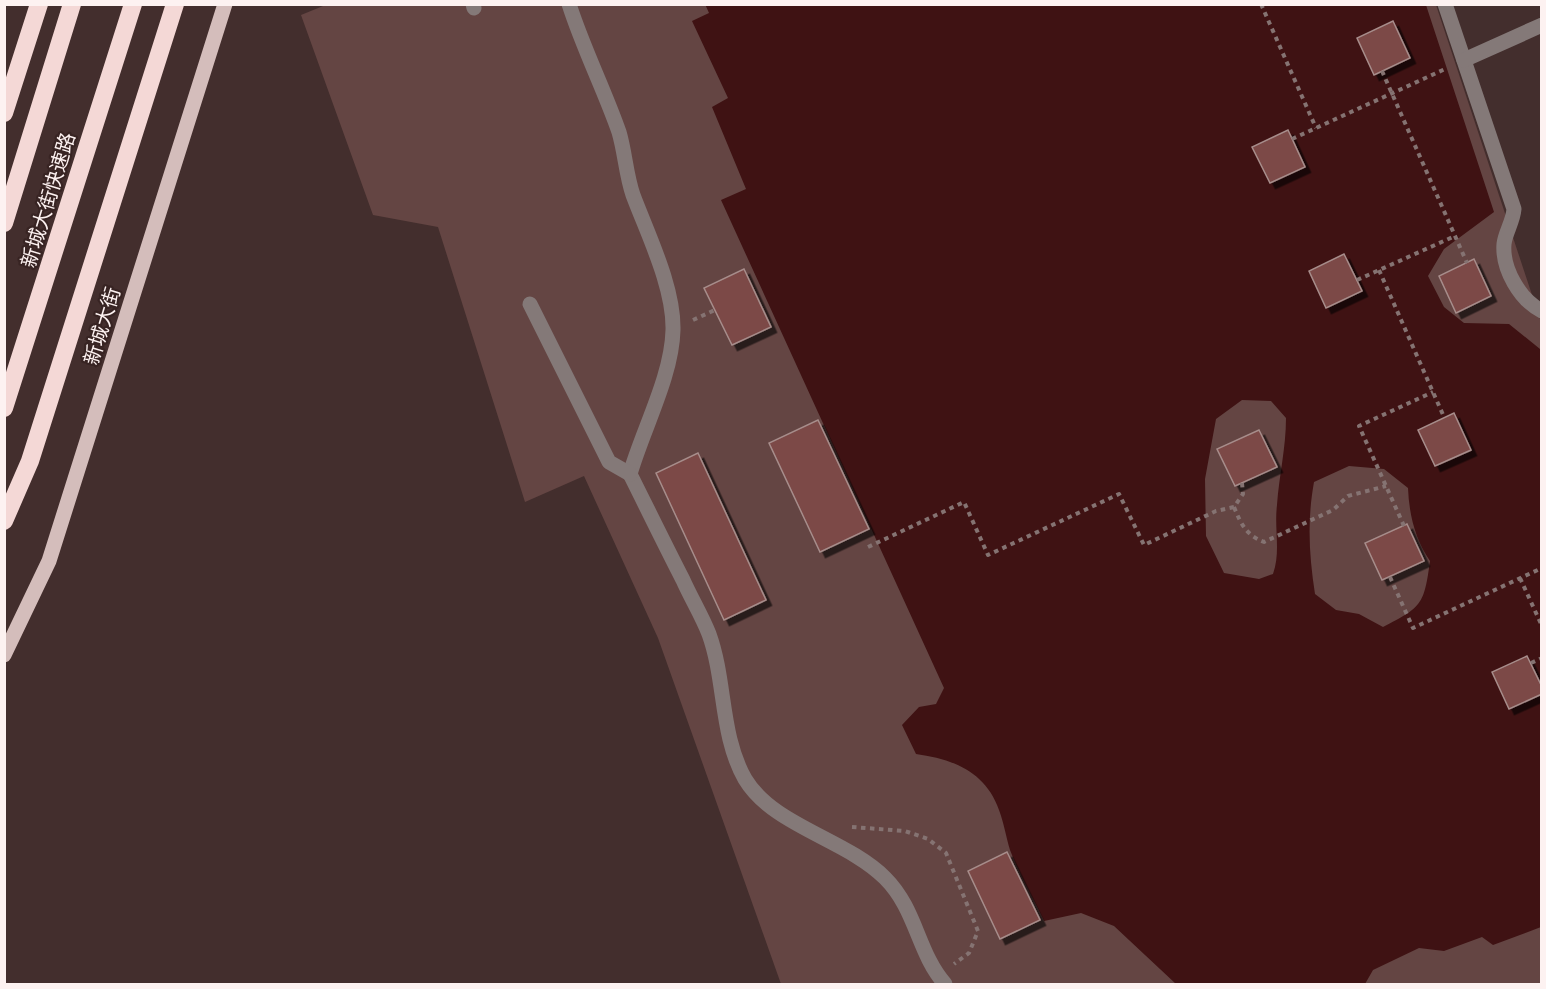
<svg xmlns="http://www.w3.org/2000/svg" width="1546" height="989" viewBox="0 0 1546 989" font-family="'Space Grotesk','Noto Sans SC',sans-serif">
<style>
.green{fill:#644543}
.water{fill:#3f1213;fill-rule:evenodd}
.building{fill:#7b4846;stroke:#a78d8b;stroke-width:1.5;filter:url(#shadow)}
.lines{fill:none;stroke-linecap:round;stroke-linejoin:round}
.path{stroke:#857372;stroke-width:4;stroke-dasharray:4.5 4.5;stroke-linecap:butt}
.minor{stroke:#847978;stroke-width:15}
.major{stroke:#d4bdbb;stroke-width:15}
.highway{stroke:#f4d8d6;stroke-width:18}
.labels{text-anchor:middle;stroke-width:4.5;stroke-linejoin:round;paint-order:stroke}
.street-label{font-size:20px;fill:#fdf2f1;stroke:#382423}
</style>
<defs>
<filter id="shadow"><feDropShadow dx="5.5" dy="5.5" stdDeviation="0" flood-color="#0009"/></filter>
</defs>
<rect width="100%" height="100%" fill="#432e2d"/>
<!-- green -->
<path class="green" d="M328,4L1436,5L1541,322V984H781L658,638L584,476L525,502L438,227L373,215L301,15Z"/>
<!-- water -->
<path class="water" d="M705,4L1426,5L1494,212L1444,249L1428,276L1444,307L1464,323L1509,324L1540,349L1541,354V927L1493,945L1482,937L1444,951L1419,948L1373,970L1365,984H1176L1114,926L1081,913L1044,921C1033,898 1019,874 1010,850C1006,837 1004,823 999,810C986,772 953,759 916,754L902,725L919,707L936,704L944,688L721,200L746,189L712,107L728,98L692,21L709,13ZM1242,400L1271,401L1286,418C1286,448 1279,476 1277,505C1274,530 1281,551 1273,574L1259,579L1224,573L1206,536L1205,479L1216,419ZM1349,466L1384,469L1408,488C1409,514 1415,539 1430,561C1424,605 1422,607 1383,627L1359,614L1336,610L1315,594C1309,555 1307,521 1314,482Z"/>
<!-- building -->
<g class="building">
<path d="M1393,21L1410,58L1374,75L1357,38Z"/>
<path d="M1288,130L1305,167L1270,183L1252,147Z"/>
<path d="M1344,254L1362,291L1326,308L1309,271Z"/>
<path d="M1474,259L1491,296L1456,313L1439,276Z"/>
<path d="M744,269L771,327L732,345L704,288Z"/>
<path d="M1454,413L1471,450L1435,466L1418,430Z"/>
<path d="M818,420L869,529L820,552L769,443Z"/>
<path d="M1259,430L1277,467L1235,486L1217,449Z"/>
<path d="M698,453L766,600L724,620L656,473Z"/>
<path d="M1407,524L1424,561L1382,580L1365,543Z"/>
<path d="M1527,656L1542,687V694L1509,709L1492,672Z"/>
<path d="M1007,852L1040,920L1000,939L968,871Z"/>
</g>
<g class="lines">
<!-- path -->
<g class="path">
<path d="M1261,4L1316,128"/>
<path d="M1382,71L1467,263"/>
<path d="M1292,139L1445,69"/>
<path d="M1379,270L1444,417"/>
<path d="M1357,280L1455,236"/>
<path d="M693,320L715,310"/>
<path d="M1234,507C1241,524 1246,535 1264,542L1333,510L1348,496L1386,486"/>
<path d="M1404,526L1359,426L1433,392"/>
<path d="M868,547L964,502L988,555L1119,494L1144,545L1216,511L1234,507L1243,494L1242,483"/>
<path d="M1390,577L1413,628L1542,568"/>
<path d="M1520,578L1542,626"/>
<path d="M1531,663L1542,658"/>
<path d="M852,827L905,831L928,839L946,853L978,931L969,953L954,964"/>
</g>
<!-- minor -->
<g class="minor">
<path d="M473,4L474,8"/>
<path d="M569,4C583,48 604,89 619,132C625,152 626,175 633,195C648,235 674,287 673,330C672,376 643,429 630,474C648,510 665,545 683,580C691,598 702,616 709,634C726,681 720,735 745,779C773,826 846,839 885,878C917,910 917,952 945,984"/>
<path d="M1445,4L1514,209C1513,222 1505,233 1504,244C1502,269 1520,300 1542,311"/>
<path d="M1464,60L1542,25"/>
<path d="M530,304L609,462L630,474"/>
</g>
<!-- major -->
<path class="major" d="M4,655L49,561L225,4"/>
<!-- highway -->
<g class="highway">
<path d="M4,113L39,4"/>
<path d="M4,223L72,4"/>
<path d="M4,408L133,4"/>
<path d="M4,521L30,461L175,4"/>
</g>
</g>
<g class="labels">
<!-- street labels -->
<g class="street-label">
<text transform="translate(48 200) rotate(-73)" y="7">新城大街快速路</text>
<text transform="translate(102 326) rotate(-73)" y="7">新城大街</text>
</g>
</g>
<!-- border -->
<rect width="1546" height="989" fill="none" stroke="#fdf2f1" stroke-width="12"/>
</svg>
